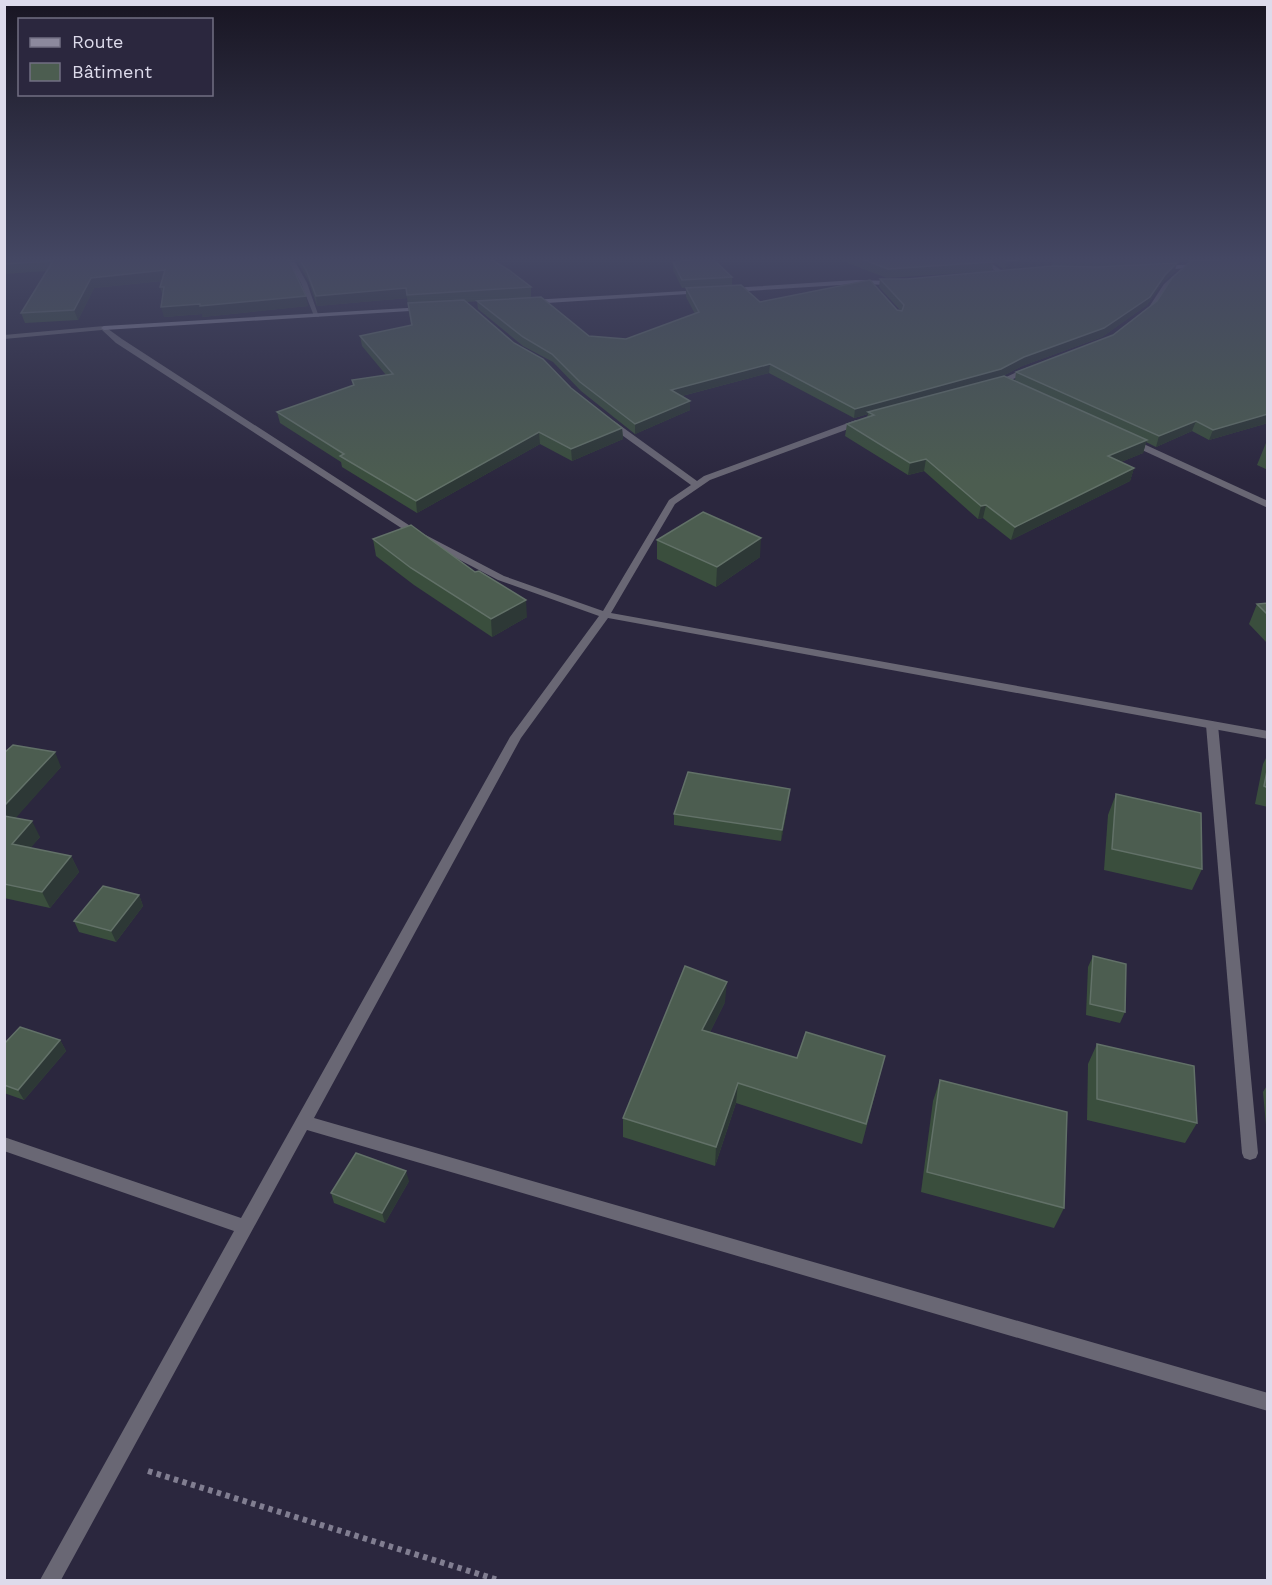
<svg xmlns="http://www.w3.org/2000/svg" width="1272" height="1585" viewBox="0 0 1272 1585" font-family="'Work Sans',sans-serif">
<style>
.lines{fill:none;stroke-linecap:round;stroke-linejoin:round}
.path{stroke:#817e91;stroke-width:6;stroke-dasharray:4.5 4.5;stroke-linecap:butt}
.lane{fill:#696774;fill-rule:evenodd}
.street{fill:#696774;fill-rule:evenodd}
.secondary{fill:#8c899d;fill-rule:evenodd}
.wall{fill:#3a4e3d}
.shaded-wall{fill:#2d3836}
.building{fill:#4c5d50;stroke:#627168;stroke-width:1.5}
</style>
<rect width="100%" height="100%" fill="#2b273e"/>
<g class="lines">
<!-- path -->
<path class="path" d="M148,1471L498,1580"/>
<!-- lane -->
<path class="lane" d="M1212,721L1218,725L1258,1153L1256,1158L1250,1160L1244,1158L1242,1153L1206,725Z"/>
<!-- street -->
<g class="street">
<path d="M287,258H293L307,283L319,317L314,316L301,283Z"/>
<path d="M975,258H983L1007,274L1002,275Z"/>
<path d="M1183,258H1192L1205,266L1200,267Z"/>
<path d="M1181,269L1186,270C1180,276 1173,281 1168,288C1160,297 1155,315 1141,315V313L1149,307L1164,284Z"/>
<path d="M104,326L122,339L418,531L504,576L603,611L669,500L691,485L608,425V421H614L697,481L704,476L856,420H862V424L710,480L675,504L611,613L1268,731V739L608,618L521,738L314,1118L1268,1393V1411L307,1130L61,1580H40L234,1231L4,1151V1137L241,1218L510,737L599,616L498,580L412,535L116,343L102,330L4,339V335Z"/>
<path d="M1028,367L1035,369L998,386L991,384Z"/>
<path d="M1129,440H1135L1268,501V508L1129,444Z"/>
</g>
<!-- secondary -->
<g class="secondary">
<path d="M1199,264L1202,266L1201,267L1160,270L1157,268L1160,266Z"/>
<path d="M856,280L894,281L897,283L894,285L856,284L731,292L728,290L731,288Z"/>
<path d="M702,290L705,292L704,293L531,304L528,302L531,300Z"/>
<path d="M424,307L426,308V310L104,330L101,328L104,326Z"/>
</g>
</g>
<!-- wall -->
<g class="wall">
<path d="M4,258H288L308,306L202,317V314L164,317L163,296L160,287L162,281L94,288L78,320L25,323L21,313L46,271L4,274Z"/>
<path d="M295,258H489L531,287V298L466,302L514,343L622,428L623,439L572,461L540,444L417,513L342,467L341,462L280,423L277,412L353,386L352,380L386,375L362,346L360,336L411,325L407,298L317,306L309,282Z"/>
<path d="M834,258H1187L1186,262L1095,267L1051,266L1005,270L993,262L992,271L887,278Z"/>
<path d="M1197,258H1268V423L1209,440L1192,431L1156,447L1146,442L1143,453L1121,462L1134,468L1130,481L1011,540L983,518L978,519L924,471L908,475L845,436L847,424L867,417L868,414L854,418L769,373L682,396L690,410L635,434L581,391L553,362L523,346L478,309L477,301L589,336L626,339L695,314L686,297V288L760,302L900,310L879,287L880,279H907L1175,271L1162,283L1147,305L1102,337L1022,366L1003,376L1015,380L1016,372L1113,335L1157,301L1201,261Z"/>
<path d="M673,262L732,277V285L682,288L673,270Z"/>
<path d="M1268,438V470L1257,465Z"/>
<path d="M373,539L475,572L527,617L492,637L414,585L376,556Z"/>
<path d="M657,540L760,557L716,587L657,559Z"/>
<path d="M1268,603V644L1249,624L1257,604Z"/>
<path d="M4,753L61,767L15,818L40,837L30,848L71,856L79,872L50,908L4,898Z"/>
<path d="M1268,754V807L1255,804L1263,764Z"/>
<path d="M1116,794L1202,869L1192,890L1104,870L1108,815Z"/>
<path d="M789,800L781,841L674,825V814Z"/>
<path d="M139,895L143,906L116,942L79,932L74,921Z"/>
<path d="M1093,956L1125,1012L1120,1023L1086,1015L1088,967Z"/>
<path d="M725,1002L710,1032L797,1058L885,1056L862,1144L736,1103L715,1166L623,1137V1118Z"/>
<path d="M60,1040L66,1051L24,1100L4,1093V1044Z"/>
<path d="M1097,1044L1197,1123L1185,1143L1087,1120L1088,1064Z"/>
<path d="M940,1080L1064,1208L1054,1228L921,1192L933,1101Z"/>
<path d="M1268,1084V1147L1263,1092Z"/>
<path d="M409,1181L385,1223L334,1203L331,1193Z"/>
</g>
<!-- shaded-wall -->
<g class="shaded-wall">
<path d="M1036,258H1053L1051,266L1005,270L1007,261Z"/>
<path d="M1177,263L1175,271L1162,283L1147,305L1102,337L1022,366L999,378L868,412V414L854,418L855,409L1165,275Z"/>
<path d="M165,270L168,280L94,288L78,320L74,310L91,278Z"/>
<path d="M406,288L407,298L317,306L316,296Z"/>
<path d="M306,296L308,306L202,317V314L164,317L161,307Z"/>
<path d="M770,364L769,373L670,399L671,390Z"/>
<path d="M690,401V410L635,434V424Z"/>
<path d="M1268,414V423L1209,440L1213,430Z"/>
<path d="M1196,421L1192,431L1156,447L1159,436Z"/>
<path d="M622,428L623,439L572,461L571,449Z"/>
<path d="M539,432L540,444L417,513L416,501Z"/>
<path d="M1147,440L1143,453L1104,469L1108,456Z"/>
<path d="M926,459L924,471L908,475L910,463Z"/>
<path d="M1134,468L1130,481L1011,540L1015,527Z"/>
<path d="M986,505L983,518L978,519L981,506Z"/>
<path d="M761,538L760,557L716,587L717,567Z"/>
<path d="M526,600L527,617L492,637L491,619Z"/>
<path d="M55,752L61,767L5,830L4,806Z"/>
<path d="M790,789L789,800L781,841L782,830Z"/>
<path d="M32,821L40,837L20,860L12,844Z"/>
<path d="M71,856L79,872L50,908L42,892Z"/>
<path d="M139,895L143,906L116,942L111,931Z"/>
<path d="M727,982L725,1002L701,1050L702,1030Z"/>
<path d="M60,1040L66,1051L24,1100L18,1090Z"/>
<path d="M738,1083L736,1103L715,1166L716,1147Z"/>
<path d="M406,1171L409,1181L385,1223L382,1213Z"/>
</g>
<!-- building -->
<g class="building">
<path d="M4,258H288L306,296L200,306V304L161,307L164,287H160L165,270L91,278L74,310L21,313L53,261L4,264Z"/>
<path d="M299,258H489L509,270L531,287L407,295L406,288L316,296L307,272Z"/>
<path d="M705,258H712L732,277L682,280L673,262Z"/>
<path d="M859,258H987L993,262L888,269Z"/>
<path d="M1003,258H1036L1007,261Z"/>
<path d="M1251,258H1268V414L1213,430L1196,421L1159,436L1016,372L1113,335L1157,301L1172,278L1191,261Z"/>
<path d="M1177,263L1165,275L1150,297L1104,328L1024,357L1001,369L855,409L770,364L671,390L690,401L635,424L580,382L552,354L523,337L477,301L541,297L589,336L626,339L699,312L686,288L741,285L760,302L870,280L897,310L902,311L904,305L880,279H907L1053,266L1097,267Z"/>
<path d="M464,300L514,343L543,359L571,388L622,428L571,449L539,432L416,501L340,456L344,454L277,412L354,385L352,380L393,374L360,336L412,325L408,303Z"/>
<path d="M1004,376L1147,440L1108,456L1134,468L1015,527L986,505L981,506L926,459L910,463L847,424L874,415L868,412Z"/>
<path d="M703,512L761,538L717,567L657,540Z"/>
<path d="M411,525L475,572L479,571L526,600L491,619L411,568L373,539Z"/>
<path d="M1268,603V615L1257,604Z"/>
<path d="M13,745L55,752L4,806V753Z"/>
<path d="M1268,766V788L1264,786Z"/>
<path d="M688,772L790,789L782,830L674,814Z"/>
<path d="M1116,794L1201,813L1202,869L1112,849Z"/>
<path d="M4,816L32,821L12,844L71,856L42,892L4,884Z"/>
<path d="M103,886L139,895L111,931L74,921Z"/>
<path d="M1093,956L1126,964L1125,1012L1090,1004Z"/>
<path d="M685,966L727,982L702,1030L797,1058L806,1032L885,1056L866,1124L738,1083L716,1147L623,1118Z"/>
<path d="M20,1027L60,1040L18,1090L4,1085V1044Z"/>
<path d="M1097,1044L1194,1066L1197,1123L1097,1099Z"/>
<path d="M940,1080L1067,1112L1064,1208L927,1172Z"/>
<path d="M356,1153L406,1171L382,1213L331,1193Z"/>
</g>
<!-- sky -->
<linearGradient id="sky" x2="0" y2="1"><stop stop-color="#181522"/><stop offset="0.54" stop-color="#444763"/><stop offset="1" stop-color="#444763" stop-opacity="0"/></linearGradient>
<rect width="1272" height="480" fill="url(#sky)"/>
<!-- border -->
<rect width="1272" height="1585" fill="none" stroke="#dddbeb" stroke-width="12"/>
<!-- legend -->
<rect x="18" y="18" width="195" height="78" fill="#2b273e" stroke="#726f83" stroke-width="1.5"/>
<rect x="30" y="38" width="30" height="9" fill="#8c899d" stroke="#726f83" stroke-width="1.5"/>
<text x="72" y="48" font-size="18" fill="#dddbeb">Route</text>
<rect x="30" y="63" width="30" height="18" fill="#4c5d50" stroke="#726f83" stroke-width="1.5"/>
<text x="72" y="78" font-size="18" fill="#dddbeb">Bâtiment</text>
</svg>
